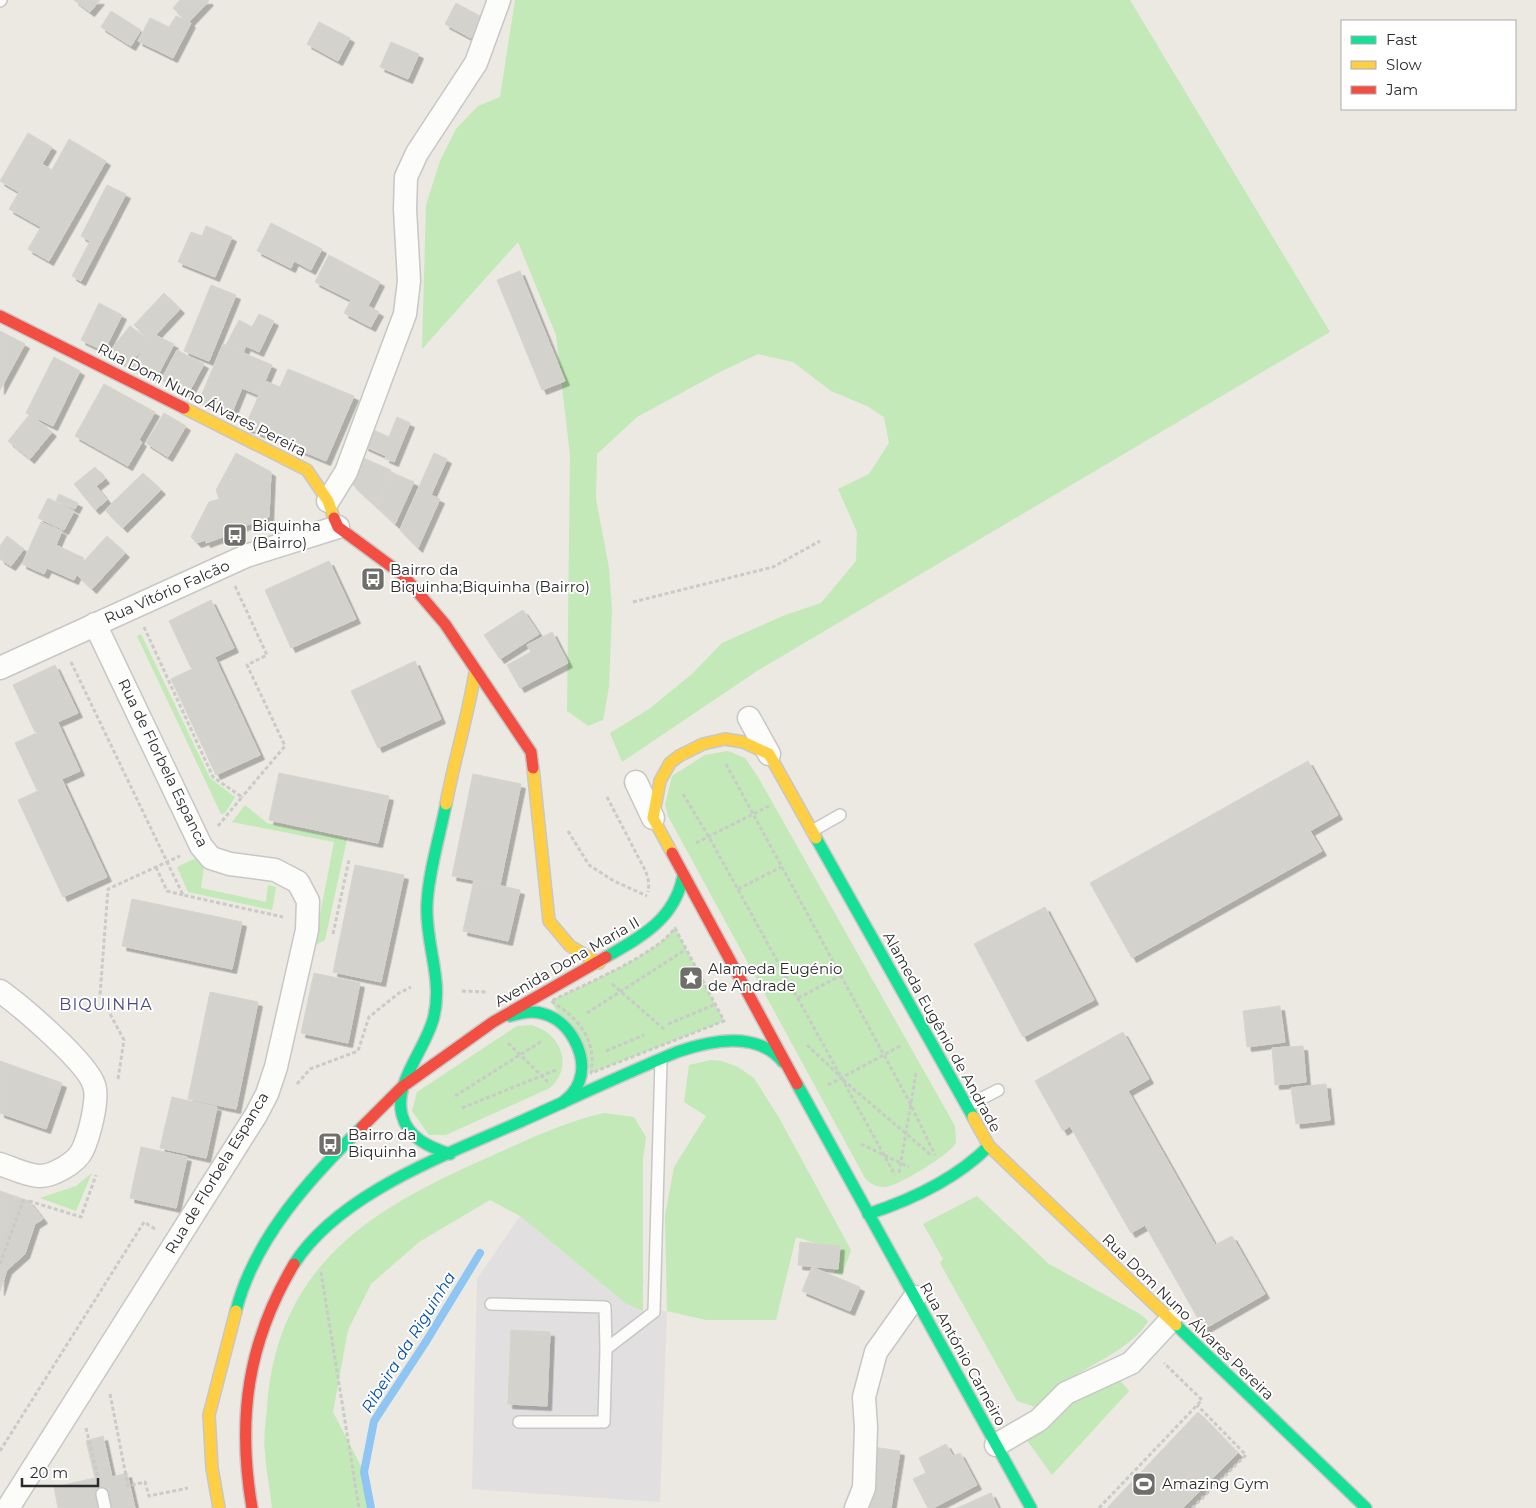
<svg xmlns="http://www.w3.org/2000/svg" width="1536" height="1508" viewBox="0 0 1536 1508" font-family="Montserrat,sans-serif">
<style>
.industrial{fill:#e2dfe0}
.green{fill:#c2e9b7}
.lines{fill:none;stroke-linecap:round;stroke-linejoin:round}
.stream{stroke:#8fc5f2;stroke-width:8}
.building{fill:#d3d2cc;stroke:#d5d4cd;filter:url(#shadow)}
.lane-casing{stroke:#c8c7c7;stroke-width:14}
.street-casing{stroke:#c8c7c7;stroke-width:25}
.fast-casing{stroke:#c8c7c7;stroke-width:14}
.slow-casing{stroke:#c8c7c7;stroke-width:14}
.jam-casing{stroke:#c8c7c7;stroke-width:14}
.path{stroke:#cacac9;stroke-width:3;stroke-dasharray:4 2.5;stroke-linecap:butt}
.lane{stroke:#fcfcfa;stroke-width:11}
.street{stroke:#fcfcfa;stroke-width:22}
.fast{stroke:#16e098;stroke-width:11}
.slow{stroke:#ffcf43;stroke-width:11}
.jam{stroke:#f24e42;stroke-width:11}
.labels{text-anchor:middle;stroke-width:4;stroke-linejoin:round;paint-order:stroke}
.street-label{font-size:15px;fill:#2c2c2c;stroke:#fff}
.poi-label{font-size:15px;fill:#2c2c2c;stroke:#fff;text-anchor:start}
.neighbourhood-label{font-size:16px;letter-spacing:1px;fill:#494881;stroke:#fff}
.water-label{font-size:16px;font-style:italic;fill:#024eaa;stroke:#fff}
</style>
<defs>
<filter id="shadow"><feDropShadow dx="4.5" dy="4.5" stdDeviation="0" flood-color="#0004"/></filter>
</defs>
<rect width="100%" height="100%" fill="#ebe9e1"/>
<!-- industrial -->
<path class="industrial" d="M520,1216L625,1303L643,1311H667L660,1502L472,1489L477,1279Z"/>
<!-- green -->
<g class="green">
<path d="M515,0H1130L1330,332L757,671L622,762L610,733L649,709L692,674L722,643L785,615L821,603L856,561L857,532L838,489L869,474L889,443L884,417L867,406L831,391L793,362L758,354L720,372L637,417L597,454L596,499L609,568L612,609L609,687L603,720L588,726L567,711L570,455L556,335L518,242L422,349L426,205L440,161L456,129L478,106L500,97Z"/>
<path d="M141,634L210,778L235,797L225,813L221,814L137,636Z"/>
<path d="M728,751L745,758L758,777L955,1126L956,1143C949,1155 905,1181 890,1186C880,1189 871,1185 865,1178L668,816L665,805L672,776L705,755Z"/>
<path d="M245,805L267,823L347,839L325,940L314,946L334,842L232,822Z"/>
<path d="M196,858L204,867L201,888L266,902L268,885L276,887L272,910L188,892L177,867Z"/>
<path d="M675,928L724,1021L591,1073L551,1001C583,985 656,955 675,928Z"/>
<path d="M531,1025C561,1033 574,1066 550,1088L446,1135H429L412,1111L417,1092L517,1026Z"/>
<path d="M711,1060L722,1061L738,1067L754,1078L778,1116L851,1250L842,1276L834,1273L840,1251L796,1237L776,1320H706L667,1311L665,1216L674,1167L706,1116L684,1102L689,1065Z"/>
<path d="M604,1113L634,1117L646,1137L643,1159V1311L625,1303L520,1216L490,1200L419,1242L371,1284L348,1330L333,1412L364,1472L371,1508H272C270,1489 266,1471 265,1452C263,1437 266,1421 267,1407C277,1271 363,1213 478,1162C519,1144 560,1123 604,1113Z"/>
<path d="M92,1173L76,1211L40,1198L76,1186Z"/>
<path d="M977,1196L1049,1264L1140,1314L1148,1321C1130,1352 1082,1367 1056,1388C1048,1394 1042,1401 1035,1407L1017,1401L940,1263L943,1259L923,1224Z"/>
<path d="M1118,1378L1129,1391L1052,1475L1026,1439L1068,1401Z"/>
</g>
<g class="lines">
<!-- stream -->
<path class="stream" d="M371,1508L364,1472L374,1421L427,1340L480,1253"/>
</g>
<!-- building -->
<g class="building">
<path d="M74,0H100L90,12Z"/>
<path d="M180,0H208L209,1L188,23L173,8Z"/>
<path d="M456,3L482,17L471,38L445,24Z"/>
<path d="M111,11L141,30L131,46L101,27Z"/>
<path d="M176,16L191,23L173,58L138,41L150,18L169,27Z"/>
<path d="M319,22L350,38L338,61L307,44Z"/>
<path d="M391,42L419,54L408,79L380,67Z"/>
<path d="M28,133L52,147L42,164L52,170L69,139L106,161L49,261L28,249L41,227L9,209L19,192L0,181Z"/>
<path d="M107,185L126,194L81,281L72,276L90,241L81,236Z"/>
<path d="M271,223L322,249L311,270L294,261L291,268L257,251Z"/>
<path d="M206,226L232,237L215,277L178,262L191,232L202,236Z"/>
<path d="M329,255L380,282L368,306L379,312L371,327L344,313L351,300L315,282Z"/>
<path d="M520,271L565,381L542,390L497,280Z"/>
<path d="M211,285L236,295L209,361L184,351Z"/>
<path d="M164,293L180,309L150,341L134,325Z"/>
<path d="M99,303L122,315L104,351L81,340Z"/>
<path d="M259,314L274,321L259,352L246,346L242,355L225,347L239,320L252,327Z"/>
<path d="M130,326L149,340L128,367L109,352Z"/>
<path d="M0,331L25,344L0,390Z"/>
<path d="M151,333L174,344L156,379L133,368Z"/>
<path d="M223,344L272,365L259,395L242,388L231,415L199,401Z"/>
<path d="M177,350L204,364L188,394L161,380Z"/>
<path d="M54,357L80,371L53,426L26,413Z"/>
<path d="M288,369L354,396L326,461L245,427L265,381L280,387Z"/>
<path d="M104,384L155,412L139,440L142,442L128,466L75,436Z"/>
<path d="M164,413L186,426L168,457L146,443Z"/>
<path d="M30,414L52,432L30,459L8,441Z"/>
<path d="M397,417L410,423L394,462L385,458L386,456L364,446L369,428L389,437Z"/>
<path d="M236,453L271,472L269,517L227,532L228,535L206,543L205,540L197,543L191,537L209,502L219,499L216,490Z"/>
<path d="M434,453L447,459L431,495L440,499L418,548L400,530Z"/>
<path d="M361,457L391,470L376,506L352,484Z"/>
<path d="M95,467L105,479L96,486L107,500L95,510L74,484Z"/>
<path d="M391,472L414,482L395,524L376,506Z"/>
<path d="M143,473L161,490L123,528L105,510Z"/>
<path d="M59,494L78,503L75,509L56,501Z"/>
<path d="M48,498L74,511L64,530L38,518Z"/>
<path d="M41,522L62,531L56,545L84,558L74,580L47,568L44,574L22,564Z"/>
<path d="M7,536L24,549L11,566L0,559V546Z"/>
<path d="M107,536L125,553L92,589L74,572Z"/>
<path d="M329,561L356,619L291,648L265,590Z"/>
<path d="M211,600L234,648L191,668L169,621Z"/>
<path d="M523,610L539,634L500,659L484,635Z"/>
<path d="M552,632L568,663L520,688L507,665L531,652L527,645Z"/>
<path d="M215,658L260,755L216,775L171,679Z"/>
<path d="M415,661L441,719L378,748L351,691Z"/>
<path d="M55,665L78,713L35,732L13,685Z"/>
<path d="M58,723L80,771L37,790L15,743Z"/>
<path d="M1308,761L1338,815L1310,831L1322,851L1132,958L1090,883Z"/>
<path d="M279,773L389,796L378,843L269,820Z"/>
<path d="M473,774L521,784L500,885L452,876Z"/>
<path d="M62,780L107,877L63,897L18,800Z"/>
<path d="M355,865L404,875L381,982L333,972Z"/>
<path d="M474,880L520,890L508,941L463,931Z"/>
<path d="M132,899L242,922L232,969L122,946Z"/>
<path d="M1045,907L1094,1000L1023,1037L974,944Z"/>
<path d="M314,973L360,983L348,1043L301,1033Z"/>
<path d="M210,992L258,1002L236,1109L188,1099Z"/>
<path d="M1280,1006L1285,1042L1247,1047L1243,1011Z"/>
<path d="M1123,1032L1149,1079L1128,1091L1215,1245L1232,1236L1265,1294L1204,1329L1145,1225L1131,1233L1070,1126L1063,1131L1035,1081Z"/>
<path d="M1303,1046L1306,1082L1275,1085L1272,1048Z"/>
<path d="M0,1061L62,1083L46,1129L0,1113Z"/>
<path d="M1326,1084L1330,1120L1296,1124L1291,1088Z"/>
<path d="M172,1097L217,1107L206,1158L160,1148Z"/>
<path d="M141,1147L187,1157L176,1208L130,1198Z"/>
<path d="M0,1191L29,1201L43,1219L35,1224L25,1254L7,1270L0,1291Z"/>
<path d="M800,1242L840,1246L838,1269L798,1265Z"/>
<path d="M812,1267L860,1287L850,1311L802,1291Z"/>
<path d="M511,1330L550,1332L547,1406L508,1404Z"/>
<path d="M1198,1412L1238,1453L1183,1508H1107Z"/>
<path d="M103,1436L112,1477L127,1473L135,1508H58L54,1487L95,1478L86,1441Z"/>
<path d="M946,1444L953,1456L960,1453L977,1485L933,1508H928L913,1479L926,1473L919,1458Z"/>
<path d="M859,1445L900,1451L891,1508H849Z"/>
<path d="M991,1493L998,1508H957Z"/>
</g>
<g class="lines">
<!-- lane casing -->
<g class="lane-casing">
<g id="lane">
<path d="M0,1L1,0"/>
<path d="M812,831L840,815"/>
<path d="M967,1106L998,1090"/>
<path d="M491,1304L605,1307L606,1349"/>
<path d="M519,1422H604L606,1349L654,1312L661,1060"/>
<path d="M102,1494L105,1508"/>
</g>
</g>
<!-- street casing -->
<g class="street-casing">
<g id="street">
<path d="M328,501L346,472L405,314L409,281L405,209L406,177L417,153L476,63L499,0"/>
<path d="M0,668L246,556L338,527"/>
<path d="M749,718L769,754"/>
<path d="M636,782L653,818"/>
<path d="M0,991C21,1006 87,1062 94,1085C99,1099 89,1137 82,1151C76,1163 53,1176 40,1176C28,1176 12,1168 0,1164"/>
<path d="M996,1445L1039,1420L1066,1393L1131,1363L1170,1321"/>
<path d="M8,1508L256,1115L267,1094L276,1067L307,930L308,901L298,882L275,870L230,864L211,858L201,846L95,624"/>
<path d="M856,1508L864,1488L866,1428L864,1397L876,1352L915,1297"/>
</g>
</g>
<!-- fast casing -->
<g class="fast-casing">
<g id="fast">
<path d="M446,804C440,835 428,874 427,905C425,942 443,979 434,1016C427,1048 393,1082 402,1115C408,1138 429,1147 450,1154"/>
<path d="M816,838L973,1117"/>
<path d="M606,957C641,937 675,919 683,876"/>
<path d="M510,1016C521,1013 533,1010 544,1014C570,1021 589,1057 579,1082C576,1091 569,1097 562,1103"/>
<path d="M797,1084L1031,1508"/>
<path d="M868,1214C911,1200 957,1178 989,1146"/>
<path d="M294,1264C340,1192 449,1154 524,1120C575,1097 626,1073 677,1052C711,1040 757,1030 783,1062"/>
<path d="M236,1311C254,1239 310,1178 362,1127"/>
<path d="M1176,1325L1366,1508"/>
</g>
</g>
<!-- slow casing -->
<g class="slow-casing">
<g id="slow">
<path d="M184,408L307,470L328,501L334,518"/>
<path d="M533,768L549,921L570,946L599,963"/>
<path d="M446,804C454,760 468,717 475,672"/>
<path d="M672,853L653,818L660,781L670,763L679,756L703,744L725,739L743,742L769,754L816,838"/>
<path d="M973,1117L989,1146L1176,1325"/>
<path d="M219,1508L212,1468L209,1415L236,1311"/>
</g>
</g>
<!-- jam casing -->
<g class="jam-casing">
<g id="jam">
<path d="M0,316L184,408"/>
<path d="M334,518L338,527L403,575L445,624L531,752L533,768"/>
<path d="M672,853L797,1084"/>
<path d="M362,1127L402,1087L493,1022L606,957"/>
<path d="M252,1508C237,1419 247,1343 294,1264"/>
</g>
</g>
<!-- path -->
<g class="path">
<path d="M235,586L267,655L247,665L285,746L242,797"/>
<path d="M633,602L773,567L820,541"/>
<path d="M144,627L213,777L242,797L218,826"/>
<path d="M71,662L183,895L283,917"/>
<path d="M726,764L910,1103L935,1155"/>
<path d="M683,794L709,837L895,1175"/>
<path d="M607,797L646,872L649,883L648,892"/>
<path d="M568,831L589,865L614,881L647,896"/>
<path d="M696,843L769,806"/>
<path d="M156,867L167,891L183,895"/>
<path d="M738,889L781,867"/>
<path d="M675,928L724,1021L591,1073C597,1039 578,1018 551,1001C583,985 656,955 675,928Z"/>
<path d="M333,934L349,860"/>
<path d="M612,984L664,1029"/>
<path d="M462,991L488,992"/>
<path d="M798,998L840,976"/>
<path d="M587,1013L685,950"/>
<path d="M668,1024L716,1004"/>
<path d="M508,1043L548,1082"/>
<path d="M807,1045L839,1075"/>
<path d="M606,1051L644,1035"/>
<path d="M118,1079L124,1040L100,995L108,889L180,856"/>
<path d="M843,1080L931,1155"/>
<path d="M297,1084L310,1069L358,1051L369,1017L399,993L411,987"/>
<path d="M828,1085L902,1045"/>
<path d="M455,1096L542,1041"/>
<path d="M462,1108L556,1070"/>
<path d="M861,1144L909,1167"/>
<path d="M899,1173L916,1073"/>
<path d="M29,1201L81,1217L96,1175"/>
<path d="M0,1264L24,1198"/>
<path d="M321,1272L359,1508"/>
<path d="M110,1394L128,1486L145,1482L149,1496L188,1488"/>
<path d="M86,1428L98,1478"/>
<path d="M0,1451L144,1222L155,1229"/>
<path d="M1099,1508L1202,1400L1164,1363"/>
<path d="M1192,1508L1246,1455L1197,1405"/>
</g>
<!-- lane -->
<use href="#lane" class="lane"/>
<!-- street -->
<use href="#street" class="street"/>
<!-- fast -->
<use href="#fast" class="fast"/>
<!-- slow -->
<use href="#slow" class="slow"/>
<!-- jam -->
<use href="#jam" class="jam"/>
</g>
<!-- icons -->
<defs>
<g id="bus-square" transform="scale(1.25)"><rect x="-9" y="-9" width="18" height="18" rx="4" fill="#6f6e6b" stroke="#fff"/><path d="M-5-6H5V4H4V6H2V4H-2V6H-4V4H-5ZM-3.5-4V0h7V-4ZM-3.5 1.2v1.5H-2V1.2ZM2 1.2v1.5H3.5V1.2Z" fill="#fff"/></g>
<g id="sight-square" transform="scale(1.25)"><rect x="-9" y="-9" width="18" height="18" rx="4" fill="#6f6e6b" stroke="#fff"/><path d="M0-6L1.8-2.2L6-1.7L2.9 1.2L3.7 5.4L0 3.3L-3.7 5.4L-2.9 1.2L-6-1.7L-1.8-2.2Z" fill="#fff"/></g>
<g id="stadium-square" transform="scale(1.25)"><rect x="-9" y="-9" width="18" height="18" rx="4" fill="#6f6e6b" stroke="#fff"/><path d="M0-5a6.5 5 0 1 0 0 10a6.5 5 0 1 0 0-10ZM-3.5-1.8h7v3.6h-7Z" fill="#fff"/></g>
</defs>
<g fill-rule="evenodd">
<use href="#bus-square" x="235" y="535"/>
<use href="#bus-square" x="373" y="579"/>
<use href="#sight-square" x="691" y="978"/>
<use href="#bus-square" x="330" y="1144"/>
<use href="#stadium-square" x="1144" y="1484"/>
</g>
<g class="labels">
<!-- street labels -->
<g class="street-label">
<text transform="translate(202 400) rotate(27)" y="5">Rua Dom Nuno Álvares Pereira</text>
<text transform="translate(167 592) rotate(-24)" y="5">Rua Vitório Falcão</text>
<text transform="translate(163 763) rotate(64)" y="5">Rua de Florbela Espanca</text>
<text transform="translate(567 962) rotate(-30)" y="5">Avenida Dona Maria II</text>
<text transform="translate(942 1032) rotate(61)" y="5">Alameda Eugênio de Andrade</text>
<text transform="translate(217 1173) rotate(-59)" y="5">Rua de Florbela Espanca</text>
<text transform="translate(1188 1317) rotate(44)" y="5">Rua Dom Nuno Álvares Pereira</text>
<text transform="translate(963 1354) rotate(61)" y="5">Rua António Carneiro</text>
</g>
<!-- poi labels -->
<g class="poi-label">
<text x="252" y="531">Biquinha<tspan x="252" dy="17">(Bairro)</tspan></text>
<text x="390" y="575">Bairro da<tspan x="390" dy="17">Biquinha;Biquinha (Bairro)</tspan></text>
<text x="708" y="974">Alameda Eugénio<tspan x="708" dy="17">de Andrade</tspan></text>
<text x="348" y="1140">Bairro da<tspan x="348" dy="17">Biquinha</tspan></text>
<text x="1162" y="1489">Amazing Gym</text>
</g>
<!-- neighbourhood labels -->
<g class="neighbourhood-label">
<text x="106" y="1010">BIQUINHA</text>
</g>
<!-- water labels -->
<g class="water-label">
<text transform="translate(408 1342) rotate(-58)" y="6">Ribeira da Riguinha</text>
</g>
</g>
<!-- legend -->
<rect x="1341" y="20" width="175" height="90" fill="#ffffff" stroke="#ababab"/>
<rect x="1351" y="36" width="25" height="8" fill="#16e098" stroke="#ababab"/>
<text x="1386" y="45" font-size="15" fill="#2c2c2c">Fast</text>
<rect x="1351" y="61" width="25" height="8" fill="#ffcf43" stroke="#ababab"/>
<text x="1386" y="70" font-size="15" fill="#2c2c2c">Slow</text>
<rect x="1351" y="86" width="25" height="8" fill="#f24e42" stroke="#ababab"/>
<text x="1386" y="95" font-size="15" fill="#2c2c2c">Jam</text>
<!-- scale -->
<path d="M22 1478v8h76v-8" fill="none" stroke="#2c2c2c" stroke-width="2.5"/>
<text x="30" y="1478" font-size="15" fill="#2c2c2c" stroke="#ffffff" stroke-width="4" paint-order="stroke">20 m</text>
</svg>
